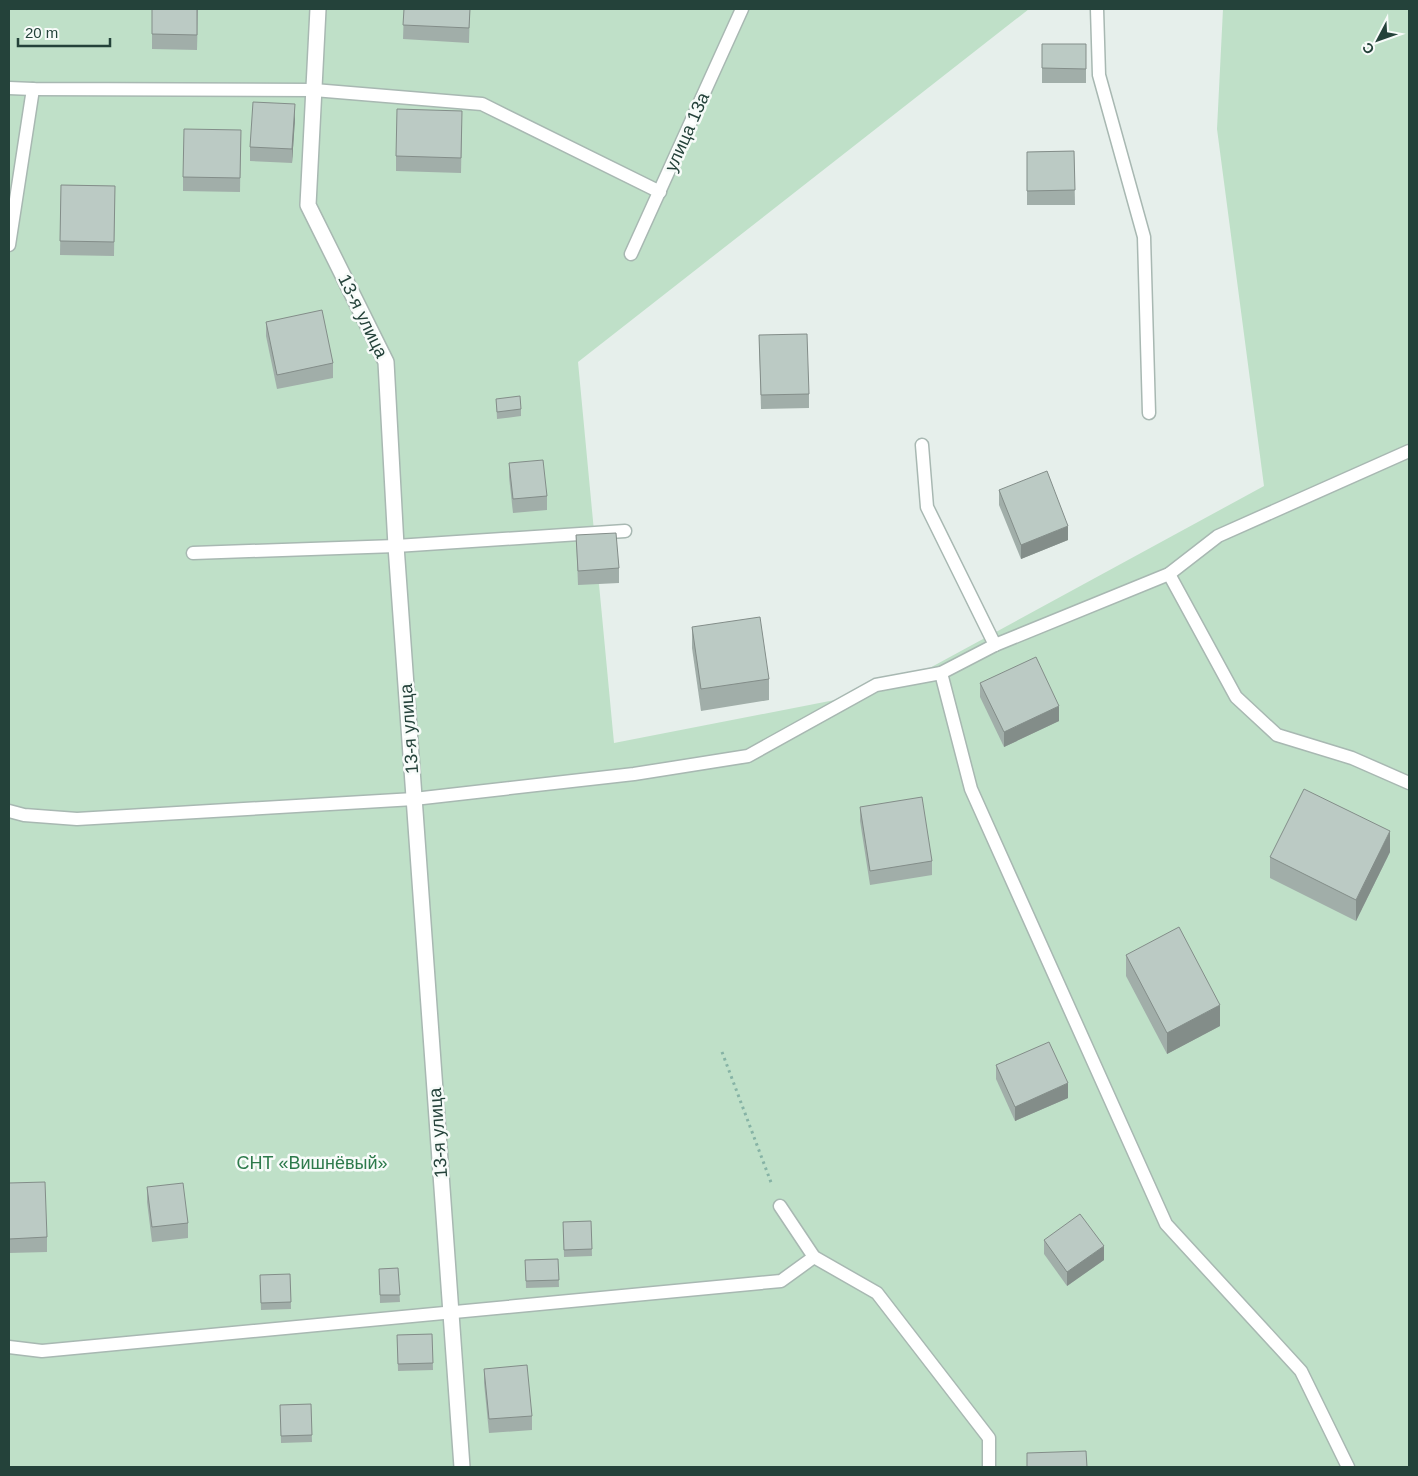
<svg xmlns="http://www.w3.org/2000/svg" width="1418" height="1476" viewBox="0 0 1418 1476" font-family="Helvetica,sans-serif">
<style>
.green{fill:#bfe0c8}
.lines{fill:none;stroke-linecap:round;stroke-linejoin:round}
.service-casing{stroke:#a8b8b2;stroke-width:15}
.minor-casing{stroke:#a8b8b2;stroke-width:18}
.path{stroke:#86b3a5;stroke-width:3;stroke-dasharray:2.5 4;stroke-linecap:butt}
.service{stroke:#fff;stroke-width:12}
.minor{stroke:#fff;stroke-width:15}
.wall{fill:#a1aea9}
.shaded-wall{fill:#838d89}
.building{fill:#bbcac4;stroke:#838d89}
.labels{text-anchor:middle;stroke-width:5;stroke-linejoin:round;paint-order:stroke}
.street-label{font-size:18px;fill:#24423a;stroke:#f7fbf9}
.park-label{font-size:18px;fill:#2d7a4b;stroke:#f7fbf9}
</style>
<rect width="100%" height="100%" fill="#e6efeb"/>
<!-- green -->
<path class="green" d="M9,9H1029L578,362L614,743L891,689L1264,486L1217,129L1223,9H1409V1467H9Z"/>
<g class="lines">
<!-- service casing -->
<g class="service-casing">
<g id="service">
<path d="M1097,9L1099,75L1144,237L1149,413"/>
<path d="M9,88L33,89L314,90L482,104L660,192"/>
<path d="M9,245L33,89"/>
<path d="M631,254L742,9"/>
<path d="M922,445L927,507L995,645"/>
<path d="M193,553L396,546L625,531"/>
<path d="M1169,574L1236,697L1277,735L1352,758L1409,783"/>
<path d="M941,673L971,789L1166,1224L1301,1371L1348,1467"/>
<path d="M9,811L24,815L77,819L414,799L634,774L748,756L876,685L941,673L995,645L1169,574L1218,536L1409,451"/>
<path d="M780,1206L814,1257L877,1293L989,1438V1467"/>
<path d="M9,1347L42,1351L781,1281L814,1257"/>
</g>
</g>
<!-- minor casing -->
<g class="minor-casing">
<path id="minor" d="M318,9L308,205L386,362L396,546L462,1467"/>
</g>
<!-- path -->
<path class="path" d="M722,1052L772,1185"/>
<!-- service -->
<use href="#service" class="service"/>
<!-- minor -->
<use href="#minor" class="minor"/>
</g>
<!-- wall -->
<g class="wall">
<path d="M152,9H198L197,50L152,49Z"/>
<path d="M404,9H470L469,43L403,39Z"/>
<rect x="1042" y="44" width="44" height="39"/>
<path d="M295,119L292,163L250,161V147Z"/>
<path d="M462,125L461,173L396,171V156Z"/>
<path d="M241,130L240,192L183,191V177Z"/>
<path d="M1074,151L1075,205H1027V152Z"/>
<path d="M61,185L115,186L114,256L60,255Z"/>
<path d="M266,322L333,363V378L277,389L266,336Z"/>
<path d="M759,335L809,394V408L761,409Z"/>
<path d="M496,399L521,409V416L497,419Z"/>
<path d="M509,463L547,496V510L513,513L509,477Z"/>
<path d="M999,490L1068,540L1021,559L999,505Z"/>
<path d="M576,535L619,568V583L578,585Z"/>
<path d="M692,627L769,679V700L701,711L692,648Z"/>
<path d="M980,683L1059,721L1004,747L980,697Z"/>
<path d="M860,807L932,861V875L870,885L860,821Z"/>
<path d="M1390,852L1356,921L1270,878V857Z"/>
<path d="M1126,955L1220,1026L1167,1054L1126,976Z"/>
<path d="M996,1065L1068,1098L1015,1121L996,1079Z"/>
<path d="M9,1183L47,1237V1252L9,1253Z"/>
<path d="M147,1187L188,1223V1238L152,1242L147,1202Z"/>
<path d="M591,1221L592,1256L564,1257L563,1222Z"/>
<path d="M1044,1240L1104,1260L1067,1286L1044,1254Z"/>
<path d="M558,1259L559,1287L526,1288L525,1260Z"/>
<path d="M398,1268L400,1302L380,1303L379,1269Z"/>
<path d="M290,1274L291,1309L261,1310L260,1283Z"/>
<path d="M432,1334L433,1370L398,1371L397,1335Z"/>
<path d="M484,1369L532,1416V1430L489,1433L484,1383Z"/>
<path d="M311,1404L312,1442L281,1443L280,1405Z"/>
</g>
<!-- shaded-wall -->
<g class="shaded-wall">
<path d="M295,104V119L292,163V149Z"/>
<path d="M1068,526V540L1021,559V545Z"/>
<path d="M1059,706V721L1004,747V732Z"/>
<path d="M1390,831V852L1356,921V900Z"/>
<path d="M1220,1005V1026L1167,1054V1033Z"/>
<path d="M1068,1083V1098L1015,1121V1107Z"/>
<path d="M1104,1246V1260L1067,1286V1272Z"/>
</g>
<!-- building -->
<g class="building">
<path d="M152,9H197V35L152,34Z"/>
<path d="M404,9H470L469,28L403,25Z"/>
<path d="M1042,44H1086V69L1042,68Z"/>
<path d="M253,102L295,104L292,149L250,147Z"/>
<path d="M397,109L462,111L461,158L396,156Z"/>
<path d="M184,129L241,130L240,178L183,177Z"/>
<path d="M1074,151L1075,190L1027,191V152Z"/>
<path d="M61,185L115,186L114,242L60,241Z"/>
<path d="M322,310L333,363L277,375L266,322Z"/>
<path d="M807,334L809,394L761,395L759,335Z"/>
<path d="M520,396L521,409L497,412L496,399Z"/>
<path d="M543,460L547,496L513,499L509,463Z"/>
<path d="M1047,471L1068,526L1021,545L999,490Z"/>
<path d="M616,533L619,568L578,571L576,535Z"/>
<path d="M760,617L769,679L701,689L692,627Z"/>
<path d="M1036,657L1059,706L1004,732L980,683Z"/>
<path d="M1304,789L1390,831L1356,900L1270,857Z"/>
<path d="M922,797L932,861L870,871L860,807Z"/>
<path d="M1179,927L1220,1005L1167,1033L1126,955Z"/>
<path d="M1049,1042L1068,1083L1015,1107L996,1065Z"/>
<path d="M45,1182L47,1237L9,1239V1183Z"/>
<path d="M183,1183L188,1223L152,1227L147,1187Z"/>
<path d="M1080,1214L1104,1246L1067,1272L1044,1240Z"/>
<path d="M591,1221L592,1249L564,1250L563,1222Z"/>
<path d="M558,1259L559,1280L526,1281L525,1260Z"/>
<path d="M398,1268L400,1295H380L379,1269Z"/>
<path d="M290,1274L291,1302L261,1303L260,1275Z"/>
<path d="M432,1334L433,1363L398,1364L397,1335Z"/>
<path d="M527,1365L532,1416L489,1419L484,1369Z"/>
<path d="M311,1404L312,1435L281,1436L280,1405Z"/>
<path d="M1086,1451L1087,1467H1027V1453Z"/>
</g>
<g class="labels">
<!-- street labels -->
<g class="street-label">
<text transform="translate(687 132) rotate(-66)" y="6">улица 13а</text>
<text transform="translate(363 316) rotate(64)" y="6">13-я улица</text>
<text transform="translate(409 729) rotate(-94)" y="6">13-я улица</text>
<text transform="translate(438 1133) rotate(-94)" y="6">13-я улица</text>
</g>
<!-- park labels -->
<g class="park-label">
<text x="312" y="1169">СНТ «Вишнёвый»</text>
</g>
</g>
<!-- border -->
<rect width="1418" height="1476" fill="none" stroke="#24423a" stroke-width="20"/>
<!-- north arrow -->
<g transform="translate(1378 40) rotate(229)" stroke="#f7fbf9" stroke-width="4" paint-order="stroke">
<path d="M0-4L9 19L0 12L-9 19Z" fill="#24423a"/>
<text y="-8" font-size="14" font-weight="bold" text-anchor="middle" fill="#24423a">С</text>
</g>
<!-- scale -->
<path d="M18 38v8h92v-8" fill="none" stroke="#24423a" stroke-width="2.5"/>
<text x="25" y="38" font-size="15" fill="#24423a" stroke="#f7fbf9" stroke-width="4" paint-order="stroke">20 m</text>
</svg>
